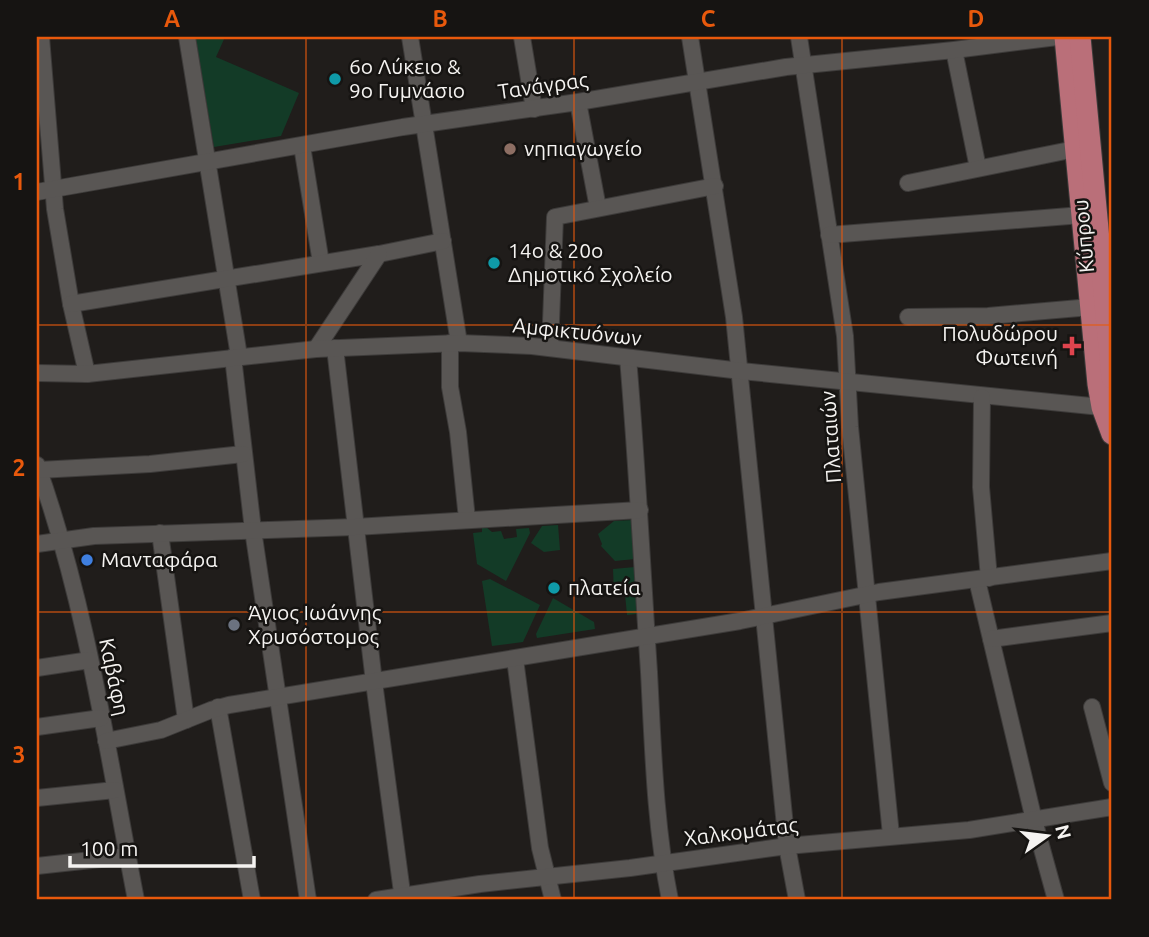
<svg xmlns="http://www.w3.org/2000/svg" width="1149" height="937" viewBox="0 0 1149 937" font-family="Ubuntu,sans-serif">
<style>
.green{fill:#133b27}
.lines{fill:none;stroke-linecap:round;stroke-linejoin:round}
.minor-casing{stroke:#3d3b3a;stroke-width:18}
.major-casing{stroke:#3d3b3a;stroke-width:23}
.minor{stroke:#595654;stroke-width:16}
.major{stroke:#ba6f79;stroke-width:21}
.grid{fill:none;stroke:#e8590c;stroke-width:2;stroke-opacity:0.55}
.culture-dot{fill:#0f9aa8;stroke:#161412;stroke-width:2.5}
.education-dot{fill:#8d6e63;stroke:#161412;stroke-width:2.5}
.health-dot{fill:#e0444e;stroke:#161412;stroke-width:2.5}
.shop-dot{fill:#3f7fe0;stroke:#161412;stroke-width:2.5}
.worship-dot{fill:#6b7280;stroke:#161412;stroke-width:2.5}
.labels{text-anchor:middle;stroke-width:5;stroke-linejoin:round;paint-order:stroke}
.poi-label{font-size:21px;fill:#f5f3f1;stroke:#161412;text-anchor:start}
.street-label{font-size:21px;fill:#f5f3f1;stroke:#161412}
.neatline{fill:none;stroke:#e8590c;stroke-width:2.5}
.grid-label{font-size:23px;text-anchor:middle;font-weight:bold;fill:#e8590c}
</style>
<rect width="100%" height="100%" fill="#201d1b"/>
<!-- green -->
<g class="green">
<path d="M195,37H225L216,57L299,93L281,136L214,147Z"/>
<path d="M634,520L635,559L615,561L601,546L602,544L598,534L614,521Z"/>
<path d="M558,525L560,550L544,552L531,543L542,526Z"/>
<path d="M482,527H486L492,532L501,531L504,539L517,537L516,529L529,528L530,533L506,581L477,564L473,533L482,532Z"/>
<path d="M635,567L637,614L627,615L625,594H614L613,569Z"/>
<path d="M490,579L540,605L523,642L492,646L482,581Z"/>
<path d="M553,598L594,622L595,629L537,638L536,634Z"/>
</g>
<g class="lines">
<!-- minor casing -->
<g class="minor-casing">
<g id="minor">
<path d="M41,37L55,209L71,304L87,374"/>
<path d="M187,37L239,356"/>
<path d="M410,37L459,343"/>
<path d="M522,37L534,109"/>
<path d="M690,37L734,317L787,846L797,900"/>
<path d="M799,37L845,336L850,427L891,835"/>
<path d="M954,50L978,168"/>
<path d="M578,102L598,208"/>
<path d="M302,146L321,263"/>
<path d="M908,183L1075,149"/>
<path d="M37,192L403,127L578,102L786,67L954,50L1057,37"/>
<path d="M829,235L1082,215"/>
<path d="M71,304L379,254L443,241"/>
<path d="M908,317L988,316L1091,307"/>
<path d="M450,343V387L458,432L467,519"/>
<path d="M335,348L374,682L403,900"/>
<path d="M550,348L555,217L715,186"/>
<path d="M316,349L379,254"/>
<path d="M233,357L253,530L308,900"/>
<path d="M628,358C637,463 642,567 649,672C653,748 655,826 670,900"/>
<path d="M37,373L87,374L316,349L459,343L532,346L741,371L1111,408"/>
<path d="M982,397L981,487L989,578"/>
<path d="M37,465C87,605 108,755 136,900"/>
<path d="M39,470L150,464L243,454"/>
<path d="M160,533L186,720"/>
<path d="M37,544L94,536L355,527L640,510"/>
<path d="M977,580L1034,820L1056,900"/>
<path d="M991,639L1112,623"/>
<path d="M515,659L540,848L553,900"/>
<path d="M37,668L90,660"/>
<path d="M218,707L252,900"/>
<path d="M1092,707L1112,783"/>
<path d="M37,727L101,718"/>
<path d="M106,741L161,730L211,710L229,705L740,621L879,592L1112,561"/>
<path d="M37,798L115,790"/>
<path d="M37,866L128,856"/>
<path d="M376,900L480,884L630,868L787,846L969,830L1112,807"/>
</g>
</g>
<!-- major casing -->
<g class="major-casing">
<g id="major">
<path d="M1065,37L1098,384L1102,407L1112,434"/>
<path d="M1080,37L1112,378"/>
</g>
</g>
<!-- minor -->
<use href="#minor" class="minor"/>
<!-- major -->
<use href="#major" class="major"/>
</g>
<!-- grid -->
<path class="grid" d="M306,37V900M574,37V900M842,37V900M37,325H1112M37,612H1112"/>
<!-- markers -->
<g class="culture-dot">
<circle cx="335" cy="79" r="7"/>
<circle cx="494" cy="263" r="7"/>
<circle cx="554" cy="588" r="7"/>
</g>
<circle class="education-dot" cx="510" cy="149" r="7"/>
<path class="health-dot" d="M1068.5 335.5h7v7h7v7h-7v7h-7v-7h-7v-7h7z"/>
<circle class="shop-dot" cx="87" cy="560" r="7"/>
<circle class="worship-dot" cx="234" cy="625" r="7"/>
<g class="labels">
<!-- poi labels -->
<g class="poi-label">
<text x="349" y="74">6ο Λύκειο &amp;<tspan x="349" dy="24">9ο Γυμνάσιο</tspan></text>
<text x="524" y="156">νηπιαγωγείο</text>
<text x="508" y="258">14ο &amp; 20ο<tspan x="508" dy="24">Δημοτικό Σχολείο</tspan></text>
<text x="1058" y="341" text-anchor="end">Πολυδώρου<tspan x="1058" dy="24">Φωτεινή</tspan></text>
<text x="101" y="567">Μανταφάρα</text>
<text x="568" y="595">πλατεία</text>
<text x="248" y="620">Άγιος Ιωάννης<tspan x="248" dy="24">Χρυσόστομος</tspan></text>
</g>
<!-- street labels -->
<g class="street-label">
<text transform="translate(543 86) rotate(-8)" y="7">Τανάγρας</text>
<text transform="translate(1084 236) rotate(-95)" y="7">Κύπρου</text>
<text transform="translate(577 332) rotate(6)" y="7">Αμφικτυόνων</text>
<text transform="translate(831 437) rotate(-94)" y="7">Πλαταιών</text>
<text transform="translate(114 677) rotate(78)" y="7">Καβάφη</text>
<text transform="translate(741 832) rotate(-7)" y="7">Χαλκομάτας</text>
</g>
</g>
<!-- border -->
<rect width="1149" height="937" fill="none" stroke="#161412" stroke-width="77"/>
<!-- north arrow -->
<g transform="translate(1047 836) rotate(76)" stroke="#161412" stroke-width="5" paint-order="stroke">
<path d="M0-5L12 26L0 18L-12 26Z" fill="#f5f3f1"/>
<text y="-10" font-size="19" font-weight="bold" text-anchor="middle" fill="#f5f3f1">N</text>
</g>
<!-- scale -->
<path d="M70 856v10h184v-10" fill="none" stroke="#f5f3f1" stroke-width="3.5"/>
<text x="80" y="856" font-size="21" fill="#f5f3f1" stroke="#161412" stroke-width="5" paint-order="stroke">100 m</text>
<rect x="38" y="38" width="1072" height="860" class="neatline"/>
<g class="grid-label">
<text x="172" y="27">A</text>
<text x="440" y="27">B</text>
<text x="708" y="27">C</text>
<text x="976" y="27">D</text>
<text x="19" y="190">1</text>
<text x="19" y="476">2</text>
<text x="19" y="763">3</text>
</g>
</svg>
